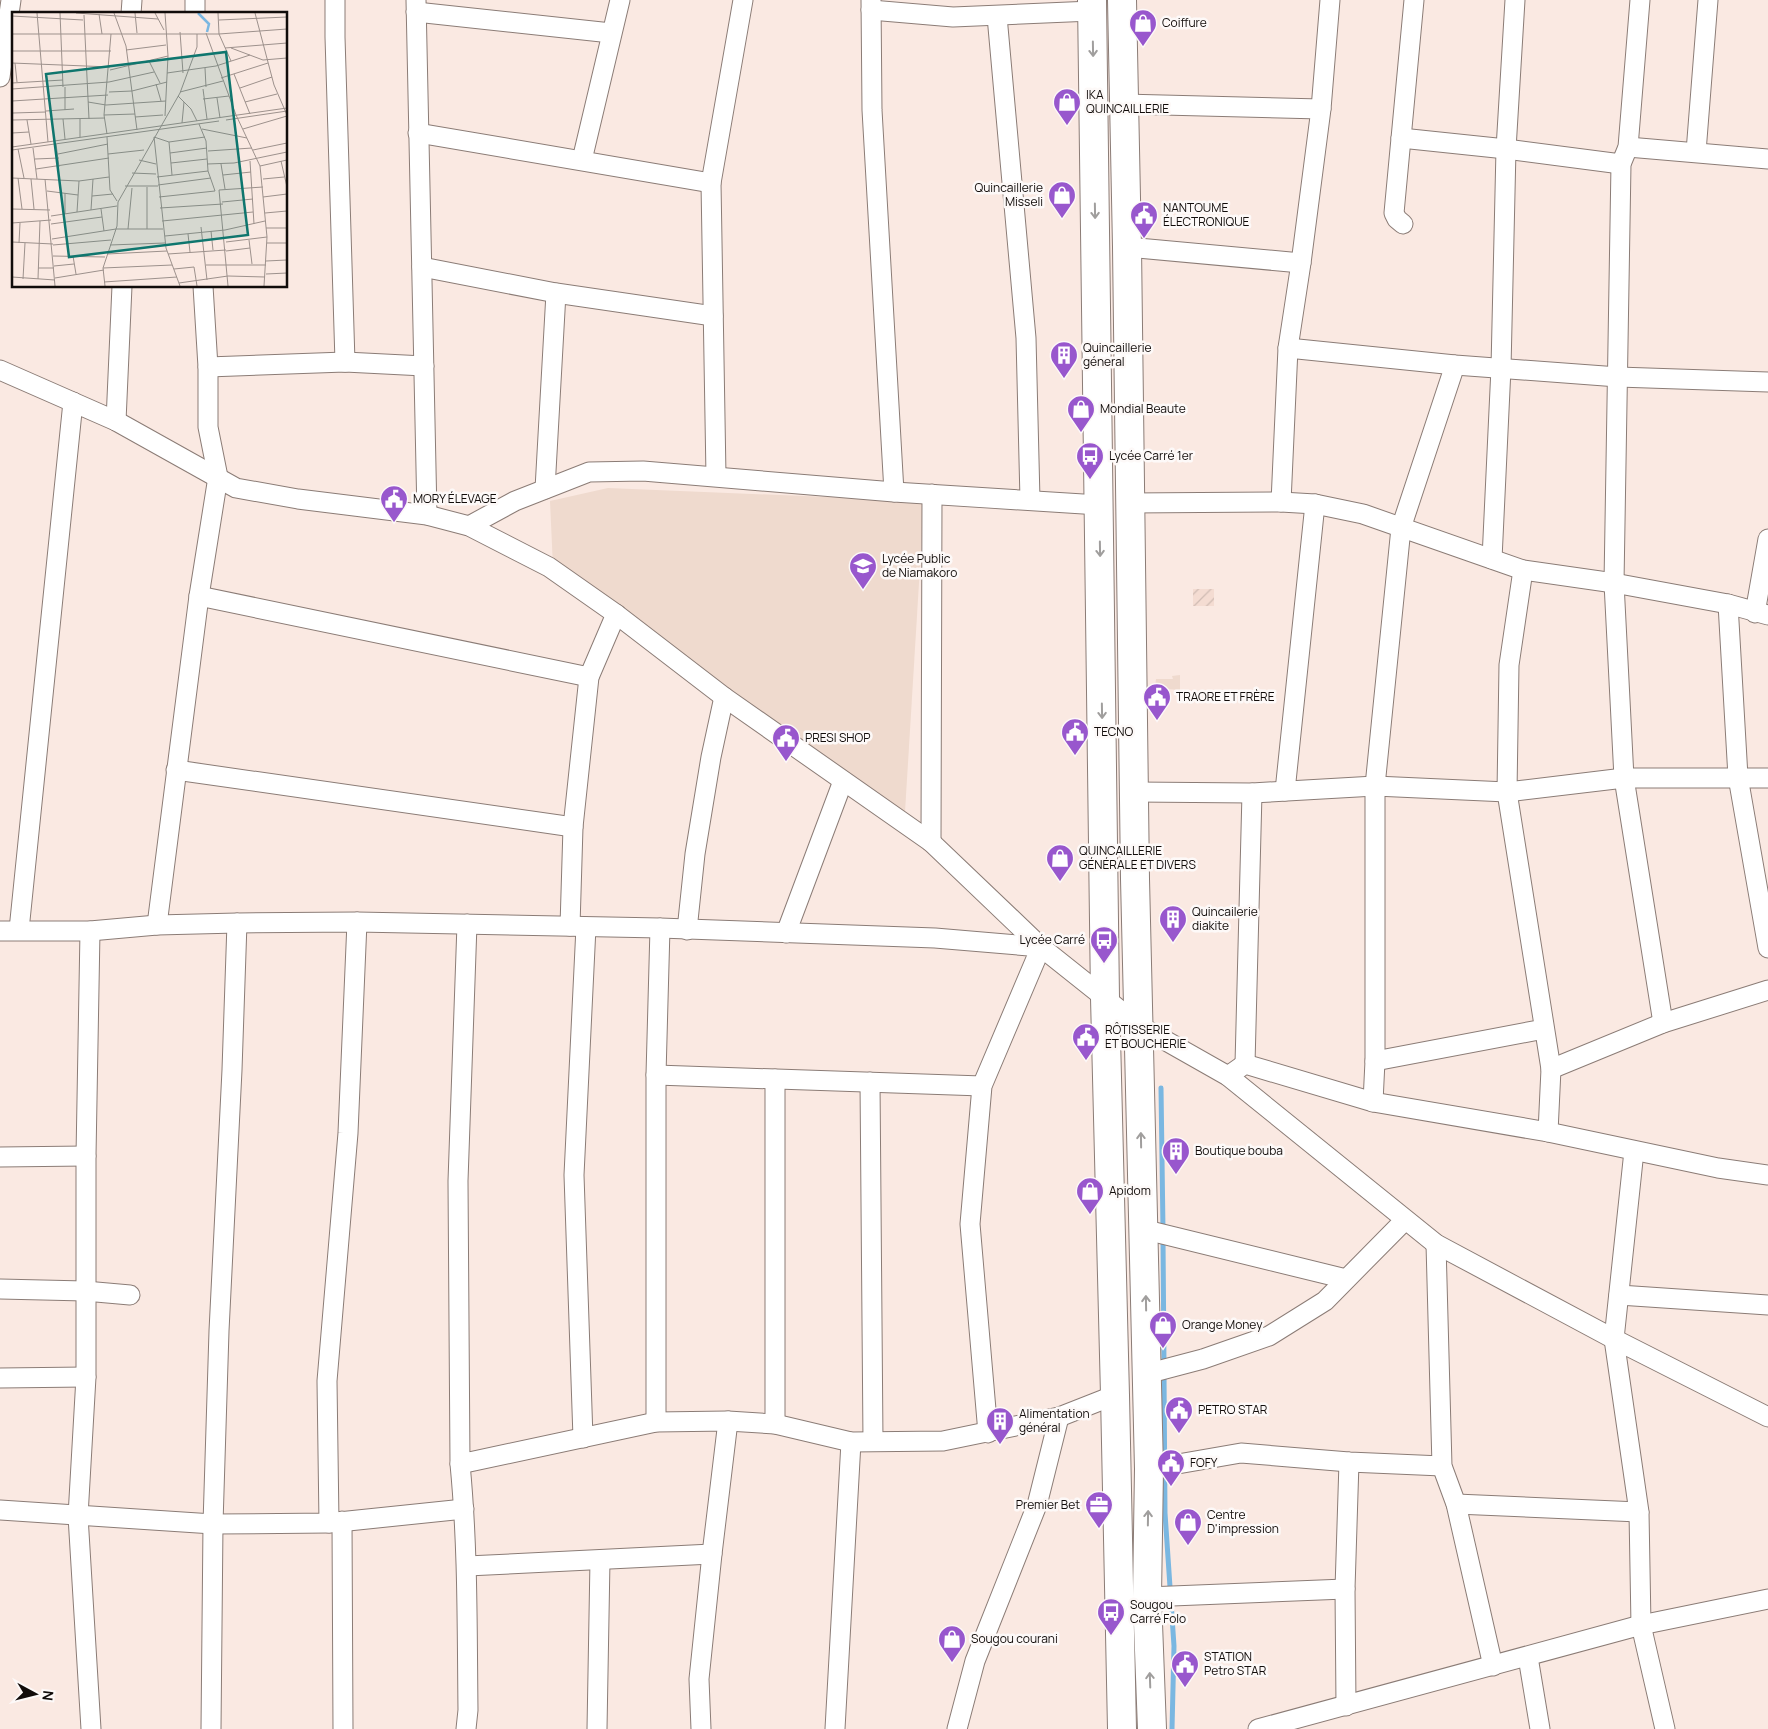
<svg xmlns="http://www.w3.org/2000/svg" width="1768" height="1729" viewBox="0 0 1768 1729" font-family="Manrope,sans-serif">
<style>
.industrial{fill:url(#industrial-furrows)}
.education{fill:#efdace}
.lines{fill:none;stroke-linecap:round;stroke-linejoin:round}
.stream{stroke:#7ab7e1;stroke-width:5}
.street-casing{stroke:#8b7c76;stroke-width:21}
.primary-casing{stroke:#8b7c76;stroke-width:30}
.street{stroke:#fff;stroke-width:19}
.primary{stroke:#fff;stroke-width:28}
.oneway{stroke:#a09e9d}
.labels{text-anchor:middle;stroke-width:5;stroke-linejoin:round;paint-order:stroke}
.poi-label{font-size:12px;fill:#110c0a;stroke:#fdf9f8;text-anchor:start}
.inset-river{fill:none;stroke:#7ab7e1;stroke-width:2.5}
.inset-road{fill:none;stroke:#9d918c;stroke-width:1}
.view{fill:#0f766e;fill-opacity:0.15;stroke:#0f766e;stroke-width:2.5}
.inset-edge{fill:none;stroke:#110c0a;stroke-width:2.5}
</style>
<defs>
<pattern id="industrial-furrows" width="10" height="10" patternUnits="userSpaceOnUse" patternTransform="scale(1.25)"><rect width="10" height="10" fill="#f4dcd2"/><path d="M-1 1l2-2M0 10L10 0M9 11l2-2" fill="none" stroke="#d0bcb3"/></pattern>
</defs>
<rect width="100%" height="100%" fill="#fae9e2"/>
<!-- industrial -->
<rect class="industrial" x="1193" y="589" width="21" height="17"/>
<!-- education -->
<g class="education">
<path d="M608,488L924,501L905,812L746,706L553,567L550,501Z"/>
<path d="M1180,675V690L1155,688L1156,679H1173L1172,676Z"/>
</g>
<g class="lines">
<!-- stream -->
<g class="stream">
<path d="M1161,1088L1163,1230"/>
<path d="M1163,1239L1164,1365"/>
<path d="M1164,1374L1165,1513L1174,1646L1172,1729"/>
</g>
<!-- street casing -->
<g class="street-casing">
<g id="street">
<path d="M335,0V37L345,362"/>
<path d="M416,0L427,515"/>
<path d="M871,0L872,110L894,492"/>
<path d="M1640,0L1628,147L1621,164L1614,583L1624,778L1663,1023"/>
<path d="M871,10L953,17L1092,11"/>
<path d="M416,12L611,33"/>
<path d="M131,14L132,0"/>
<path d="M195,14V0"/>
<path d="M997,16L1026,338L1030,500"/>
<path d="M0,77L11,0"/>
<path d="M1123,104L1321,109"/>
<path d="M418,133L711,183"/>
<path d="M1401,138L1506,149L1621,164"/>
<path d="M1628,147L1768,159"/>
<path d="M1696,152L1708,0"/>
<path d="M582,160L620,0"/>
<path d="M1403,224L1397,219L1394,213L1414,0"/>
<path d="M1127,247L1301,263"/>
<path d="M422,267L556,293L713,316"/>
<path d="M1288,348L1455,365L1618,377L1768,382"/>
<path d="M208,367L345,362L424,366"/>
<path d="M0,370L116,421L236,488L298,499L427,515L469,526L549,567L616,614L724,697L931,842L1041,947L1105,998L1138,1025L1228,1076L1436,1244L1614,1339L1768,1417"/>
<path d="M116,421L122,286"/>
<path d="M716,476L711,183L743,0"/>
<path d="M545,489L556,293"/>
<path d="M1281,502L1288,348L1301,263L1321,109L1330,0"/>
<path d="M1130,503L1281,502L1315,504L1363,514L1523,570L1614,583L1728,604L1768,615"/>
<path d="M469,526L515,501L589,472L643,471L894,492L1099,505"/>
<path d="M1492,559L1501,368L1506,149L1515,0"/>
<path d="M1523,570L1509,665L1507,792L1551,1069L1548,1132"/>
<path d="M199,596L589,677"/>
<path d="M1728,604L1738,777L1768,948"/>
<path d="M1755,613L1768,539"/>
<path d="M176,770L573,827"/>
<path d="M1285,791L1315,504"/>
<path d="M1135,792L1252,793L1375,786L1507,792L1624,778H1768"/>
<path d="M931,842L932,494"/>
<path d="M467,924L458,1181L460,1464L656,1422L728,1421L775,1424L851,1442L943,1441L1059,1417L1115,1395"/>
<path d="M157,925L199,596L218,477L208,427V367L203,286"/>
<path d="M570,926L573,827L589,677L616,614"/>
<path d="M19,930L73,402"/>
<path d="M687,930L695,854L711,757L724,697"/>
<path d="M0,931H90L157,925L237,923L357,922L660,928L935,938L1041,947L982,1086L970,1224L988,1433"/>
<path d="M90,931L86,1156V1377L78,1516L91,1729"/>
<path d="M786,933L843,781"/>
<path d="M1375,1061L1544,1029"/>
<path d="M1245,1064L1252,793"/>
<path d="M1551,1069L1663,1023L1768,990"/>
<path d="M656,1075L982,1086"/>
<path d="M1228,1076L1245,1064L1373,1102L1548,1132L1718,1168L1768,1175"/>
<path d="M775,1079V1424"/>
<path d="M870,1082L873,1441"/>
<path d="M1373,1102L1375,1061V786L1401,528L1455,365"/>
<path d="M1634,1151L1614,1339L1639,1512L1641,1625L1665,1729"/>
<path d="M0,1157L86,1156"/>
<path d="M1142,1229L1346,1279"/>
<path d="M1436,1244L1442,1466L1456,1504L1493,1666"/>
<path d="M0,1289L85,1291L130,1295"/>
<path d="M1619,1295L1768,1305"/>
<path d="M1146,1374L1203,1359L1269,1336L1325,1301L1405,1220"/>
<path d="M0,1378L86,1377"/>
<path d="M656,1422V1075L660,928"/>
<path d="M583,1438L574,1175L586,927"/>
<path d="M460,1464C468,1546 467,1628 468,1710L466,1729"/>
<path d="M1149,1469L1241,1453L1349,1462L1442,1466"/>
<path d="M1456,1504L1639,1512"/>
<path d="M0,1510L213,1524L329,1523L464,1509"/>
<path d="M342,1521L343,1729"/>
<path d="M329,1523L327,1381L348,1133L357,922"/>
<path d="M467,1566L712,1554"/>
<path d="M1147,1597L1345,1589"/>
<path d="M1528,1657L1540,1729"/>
<path d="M1346,1706L1345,1589L1349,1462"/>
<path d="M211,1729L213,1524L219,1331L232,1070L237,923"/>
<path d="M597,1729L600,1560"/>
<path d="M701,1729L699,1679L712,1554L728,1421"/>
<path d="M835,1729L851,1442"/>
<path d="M957,1729L975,1661L1037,1505L1059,1417"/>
<path d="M1258,1729L1641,1625L1768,1599"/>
</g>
</g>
<!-- primary casing -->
<g class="primary-casing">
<g id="primary">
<path d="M1092,0L1105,998L1115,1395L1122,1729"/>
<path d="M1122,0L1127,247L1135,879L1149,1469L1147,1597L1152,1729"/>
</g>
</g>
<!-- street -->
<use href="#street" class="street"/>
<!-- primary -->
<use href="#primary" class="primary"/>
</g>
<!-- one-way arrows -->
<defs><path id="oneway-shaft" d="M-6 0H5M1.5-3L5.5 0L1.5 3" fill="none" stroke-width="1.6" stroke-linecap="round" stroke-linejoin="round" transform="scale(1.25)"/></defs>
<g class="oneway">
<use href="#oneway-shaft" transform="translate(1093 49) rotate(89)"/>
<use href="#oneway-shaft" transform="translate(1095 211) rotate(89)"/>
<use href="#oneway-shaft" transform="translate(1100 549) rotate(89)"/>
<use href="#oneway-shaft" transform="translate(1102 711) rotate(89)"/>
<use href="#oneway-shaft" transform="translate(1141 1140) rotate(-91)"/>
<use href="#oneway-shaft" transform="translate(1146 1303) rotate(-91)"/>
<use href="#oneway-shaft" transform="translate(1148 1518) rotate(-89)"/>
<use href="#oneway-shaft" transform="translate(1150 1680) rotate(-92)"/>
</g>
<!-- icons -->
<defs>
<g id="shop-pin" transform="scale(1.4375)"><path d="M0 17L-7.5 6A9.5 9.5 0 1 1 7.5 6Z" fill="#9857cd" stroke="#fdf9f8"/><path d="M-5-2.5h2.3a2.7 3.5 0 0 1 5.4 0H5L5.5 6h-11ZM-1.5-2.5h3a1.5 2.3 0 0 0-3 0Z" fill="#fff"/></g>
<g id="civic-pin" transform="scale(1.4375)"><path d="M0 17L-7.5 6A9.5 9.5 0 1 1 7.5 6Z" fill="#9857cd" stroke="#fdf9f8"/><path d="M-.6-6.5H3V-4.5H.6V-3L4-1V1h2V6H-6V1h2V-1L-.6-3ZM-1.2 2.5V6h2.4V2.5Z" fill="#fff"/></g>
<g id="building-pin" transform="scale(1.4375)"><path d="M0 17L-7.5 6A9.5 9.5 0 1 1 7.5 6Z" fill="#9857cd" stroke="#fdf9f8"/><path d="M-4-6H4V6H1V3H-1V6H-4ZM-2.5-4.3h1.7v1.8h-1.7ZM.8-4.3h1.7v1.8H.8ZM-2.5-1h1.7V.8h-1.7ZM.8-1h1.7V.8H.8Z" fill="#fff"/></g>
<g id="bus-pin" transform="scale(1.4375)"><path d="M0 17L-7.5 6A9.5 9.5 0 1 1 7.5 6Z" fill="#9857cd" stroke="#fdf9f8"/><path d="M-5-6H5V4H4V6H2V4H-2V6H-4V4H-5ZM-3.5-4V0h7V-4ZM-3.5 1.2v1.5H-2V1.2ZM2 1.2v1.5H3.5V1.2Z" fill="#fff"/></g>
<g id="school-pin" transform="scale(1.4375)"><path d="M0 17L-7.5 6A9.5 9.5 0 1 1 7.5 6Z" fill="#9857cd" stroke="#fdf9f8"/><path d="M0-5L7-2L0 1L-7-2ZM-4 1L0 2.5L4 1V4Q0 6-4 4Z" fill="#fff"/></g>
<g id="office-pin" transform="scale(1.4375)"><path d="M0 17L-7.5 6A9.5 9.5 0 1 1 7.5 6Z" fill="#9857cd" stroke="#fdf9f8"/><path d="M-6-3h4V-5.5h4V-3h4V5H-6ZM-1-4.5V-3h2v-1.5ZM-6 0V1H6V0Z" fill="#fff"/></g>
</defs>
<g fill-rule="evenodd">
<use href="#shop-pin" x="1143" y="23"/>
<use href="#shop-pin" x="1067" y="102"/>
<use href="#shop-pin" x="1062" y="195"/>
<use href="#civic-pin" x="1144" y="215"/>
<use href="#building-pin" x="1064" y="355"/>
<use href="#shop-pin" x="1081" y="409"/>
<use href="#bus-pin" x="1090" y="456"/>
<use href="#civic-pin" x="394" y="499"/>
<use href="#school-pin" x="863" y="566"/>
<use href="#civic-pin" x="1157" y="697"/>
<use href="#civic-pin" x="1075" y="732"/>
<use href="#civic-pin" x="786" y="738"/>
<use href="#shop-pin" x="1060" y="858"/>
<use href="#building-pin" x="1173" y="919"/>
<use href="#bus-pin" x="1104" y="940"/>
<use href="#civic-pin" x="1086" y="1037"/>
<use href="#building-pin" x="1176" y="1151"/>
<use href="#shop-pin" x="1090" y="1191"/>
<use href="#shop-pin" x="1163" y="1325"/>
<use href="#civic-pin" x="1179" y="1410"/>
<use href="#building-pin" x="1000" y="1421"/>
<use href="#civic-pin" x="1171" y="1463"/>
<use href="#office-pin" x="1099" y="1505"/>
<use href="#shop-pin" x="1188" y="1522"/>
<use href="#bus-pin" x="1111" y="1612"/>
<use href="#shop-pin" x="952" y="1639"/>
<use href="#civic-pin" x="1185" y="1664"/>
</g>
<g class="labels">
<!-- poi labels -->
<g class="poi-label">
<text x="1162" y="27">Coiffure</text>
<text x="1086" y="99">IKA<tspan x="1086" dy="14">QUINCAILLERIE</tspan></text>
<text x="1043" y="192" text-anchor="end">Quincaillerie<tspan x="1043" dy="14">Misseli</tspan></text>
<text x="1163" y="212">NANTOUME<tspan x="1163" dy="14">ÉLECTRONIQUE</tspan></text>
<text x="1083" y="352">Quincaillerie<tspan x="1083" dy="14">géneral</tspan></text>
<text x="1100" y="413">Mondial Beaute</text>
<text x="1109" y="460">Lycée Carré 1er</text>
<text x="413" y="503">MORY ÉLEVAGE</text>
<text x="882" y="563">Lycée Public<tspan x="882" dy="14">de Niamakoro</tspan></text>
<text x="1176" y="701">TRAORE ET FRÈRE</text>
<text x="1094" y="736">TECNO</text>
<text x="805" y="742">PRESI SHOP</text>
<text x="1079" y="855">QUINCAILLERIE<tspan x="1079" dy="14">GÉNÉRALE ET DIVERS</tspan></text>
<text x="1192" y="916">Quincailerie<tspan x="1192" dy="14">diakite</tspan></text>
<text x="1085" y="944" text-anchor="end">Lycée Carré</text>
<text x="1105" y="1034">RÔTISSERIE<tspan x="1105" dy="14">ET BOUCHERIE</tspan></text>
<text x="1195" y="1155">Boutique bouba</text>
<text x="1109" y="1195">Apidom</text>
<text x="1182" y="1329">Orange Money</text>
<text x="1198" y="1414">PETRO STAR</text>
<text x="1019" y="1418">Alimentation<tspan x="1019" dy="14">général</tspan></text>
<text x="1190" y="1467">FOFY</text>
<text x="1080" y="1509" text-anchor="end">Premier Bet</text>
<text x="1207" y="1519">Centre<tspan x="1207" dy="14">D'impression</tspan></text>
<text x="1130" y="1609">Sougou<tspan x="1130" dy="14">Carré Folo</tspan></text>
<text x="971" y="1643">Sougou courani</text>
<text x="1204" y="1661">STATION<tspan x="1204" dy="14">Petro STAR</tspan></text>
</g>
</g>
<!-- overview -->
<g transform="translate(12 12)">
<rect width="275" height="275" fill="#fae9e2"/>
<path class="inset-river" d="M186,1L197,12L195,20"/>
<path class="inset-road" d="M25,1L36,130M48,1L51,75M64,1L146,7M102,1L114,34L125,118M123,1L125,21M143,1L152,18M153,1L156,44L153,104M206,1L207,22L219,49M243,1L262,73L275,103M87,2L90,22M72,3L77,107M0,4L71,8M207,8L275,5M168,20L171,61M194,21L224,103L248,154L255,225L252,274M0,22H207L275,17M213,36L275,31M219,36L251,48L275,46M114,38L154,33M0,39H99M137,49L148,71M0,51L98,55M3,51L5,70M193,56L194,75M98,58L156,44M155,61L204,54L238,43M222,62L238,102M209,66L256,51M0,71L51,68M144,72L149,89M53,75V98M228,76L260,65M0,77L97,70L142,60M191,77L195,107M97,80L120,79L155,70M168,80L211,69M166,84L179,97L185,109M205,86L208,106M191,87L217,84M0,89L96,83M76,90L94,93L154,89M233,90L265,82M34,99L62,97M1,101L34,100M92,103L123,102M123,105L151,103M51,107L53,127M68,107V125M0,108L93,106M15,108L19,132M214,108L275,99M170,111L172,90M190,117L235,126M231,117L275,104M0,121L17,120M95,122L92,103L99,22M95,125L98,178L105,189M157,130L160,163M44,132L47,155M0,135L275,96M21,136L25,167M6,137L12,166M0,138L207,109M241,138L275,131M196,139L240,136M158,141L195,136M46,142L96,132M96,142L132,138M23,147L47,146M127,148L144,152M238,149L242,212M269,149L275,175M159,151L195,147M195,152L222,151L275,140M209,152L213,177M248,154L275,148M24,157L97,146M120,161L144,162M211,163L239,160M145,165L196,159M0,166L67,169L97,165M6,166L10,197M19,167L22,197M33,167L43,274M251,167L272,165M146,173L199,166M113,174H146M207,178L216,274M207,178L251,175M35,179L66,183M53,181V202M80,184L101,182M147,185L203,179L196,159L194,129L187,112M251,185L275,182M210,190L241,187M148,196L211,192M0,197L38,198M89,197L92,219M79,198L81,167M65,200L67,169M253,201L275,199M39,204L105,194M150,209L241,200M0,211L39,208M39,212L90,205M189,215L195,268M254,216H275M116,217L120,176M135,217V175M199,219L201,238M176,222L178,240M153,224L213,218L253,209M40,227L104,217H151M237,228L240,252M0,230L41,232M214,230L255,225M7,231L8,211M255,231H275M41,233L99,228M98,233L153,231M214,239L238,236M95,242L155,239M156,242L214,238M41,244L93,245M61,244L64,262M254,249L275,248M194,253H254M42,254L62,252M26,256H42M91,256L160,253M162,257L182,255L185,274M254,262L275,261M0,265L43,268M43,266L92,258M11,267L13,231M26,267L28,209M92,270L165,265M167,271L216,264L253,265M93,274L91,256L105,214L106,190L168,81L185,35V22M168,274L154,236L142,125L157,130L193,125"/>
<path class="view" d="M214,40L236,223L57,245L34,62Z"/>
<rect width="275" height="275" class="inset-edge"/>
</g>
<!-- north arrow -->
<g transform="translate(35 1694) rotate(97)" stroke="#fdf9f8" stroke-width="4" paint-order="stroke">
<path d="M0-4L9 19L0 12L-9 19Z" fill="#110c0a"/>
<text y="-8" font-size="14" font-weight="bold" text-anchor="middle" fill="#110c0a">N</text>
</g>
</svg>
